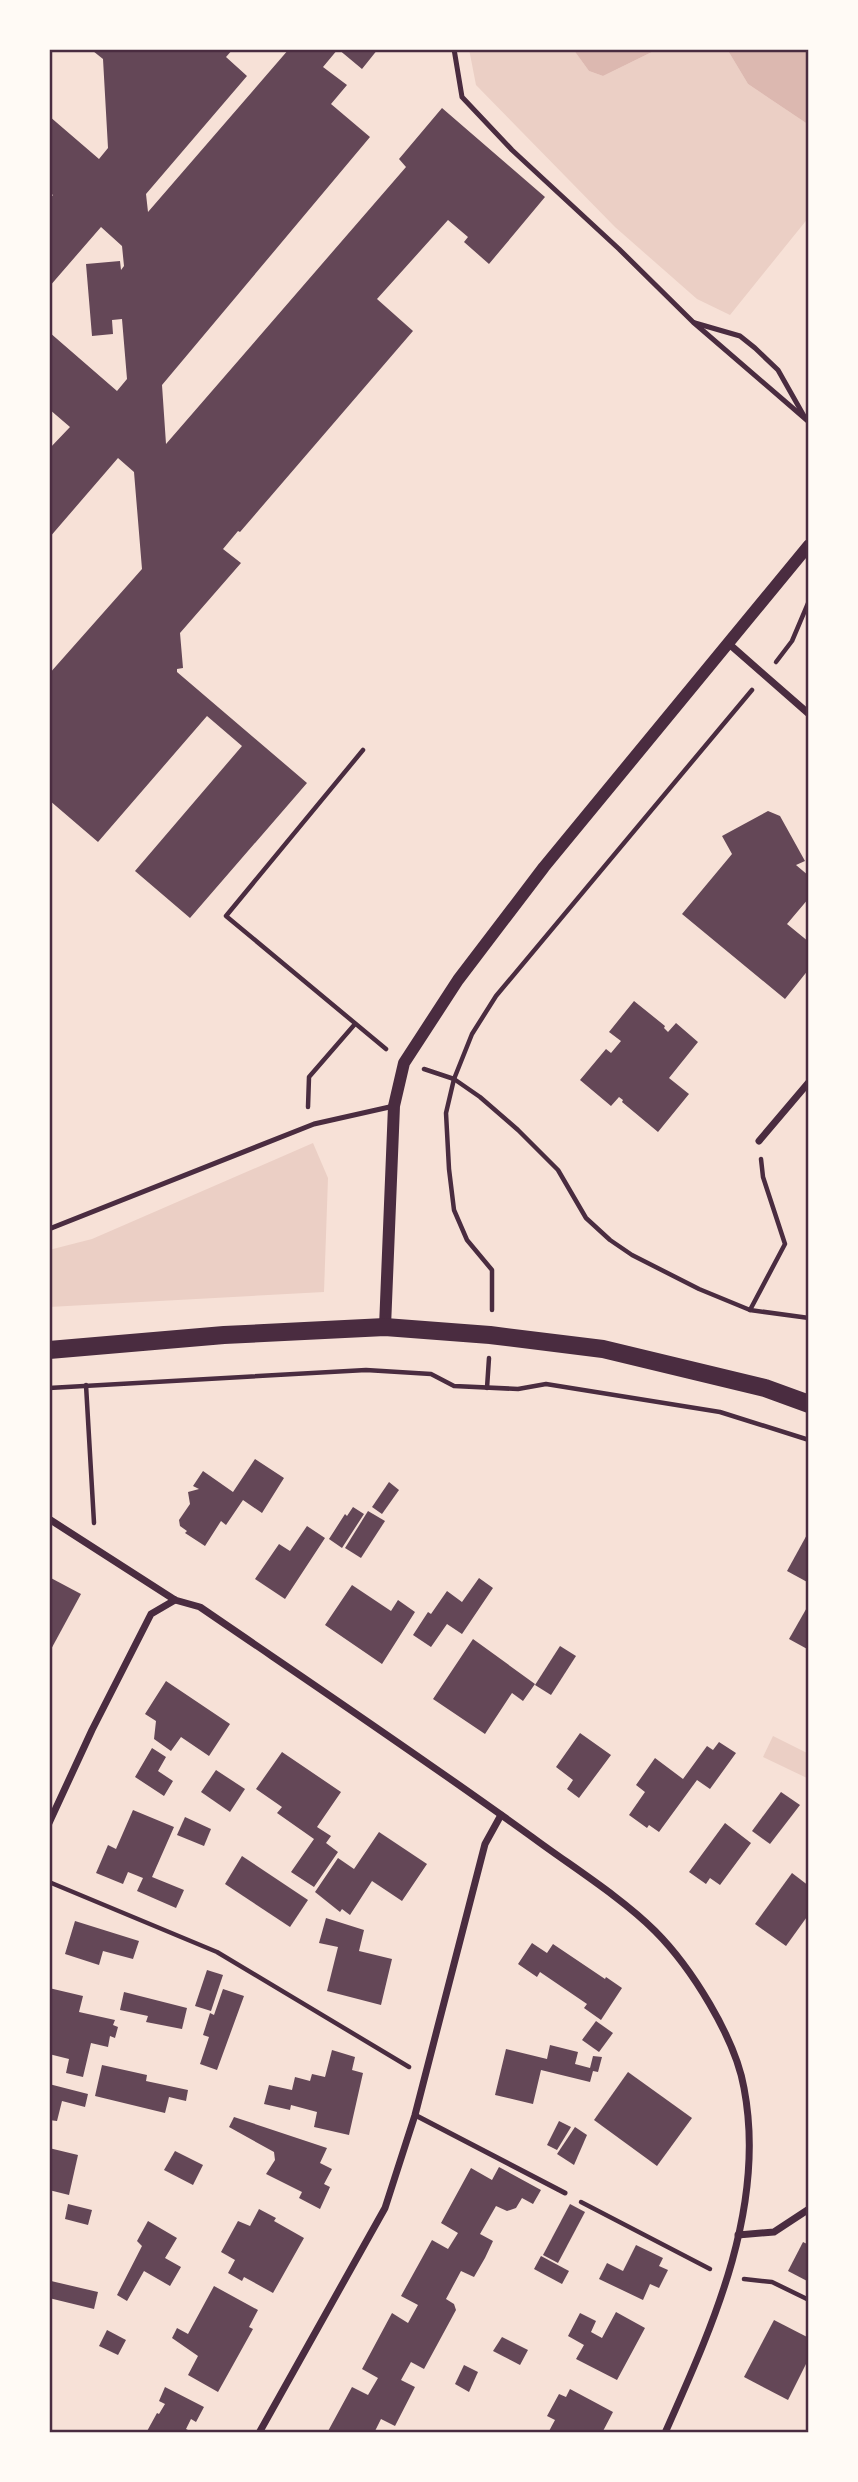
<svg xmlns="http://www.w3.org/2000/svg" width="858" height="2482" viewBox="0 0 858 2482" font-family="'Varela Round',sans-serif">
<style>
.green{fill:#ebcfc5}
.water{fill:#dcb8b0}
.building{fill:#644757}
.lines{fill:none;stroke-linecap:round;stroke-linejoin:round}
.path{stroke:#4a2c40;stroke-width:4.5}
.service{stroke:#4a2c40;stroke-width:5}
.minor{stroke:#4a2c40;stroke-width:7}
.tertiary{stroke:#4a2c40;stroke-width:12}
.primary{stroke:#4a2c40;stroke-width:18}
.neatline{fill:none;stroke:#4a2c40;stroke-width:2.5}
</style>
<rect width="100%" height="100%" fill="#f7e1d7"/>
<!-- green -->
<g class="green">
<path d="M469,49H573L589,71L603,76L658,49H727L748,84L809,125V217L730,315L697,299L615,227L476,85Z"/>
<path d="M313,1143L328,1178L324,1292L49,1307V1250L92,1239Z"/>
<path d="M773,1736L809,1754V1779L763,1757Z"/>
</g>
<!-- water -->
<g class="water">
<path d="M573,49H658L603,76L589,71Z"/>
<path d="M727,49H809V125L748,84Z"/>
</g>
<!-- building -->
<g class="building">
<path d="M95,49H233L226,57L247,76L146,194L148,212L289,49H378L362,69L338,49L323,67L347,85L331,104L370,137L162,385L166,444L406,167L399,159L442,108L545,197L489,264L464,242L468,237L448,220L377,299L413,331L240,532L238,531L223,549L241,563L180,633L183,668L177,669V672L307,783L190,918L135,871L242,746L207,716L98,842L49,800V674L142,569L134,472L118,458L49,538V449L70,427L49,409V332L117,391L127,379L122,319L112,320L113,334L92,336L86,264L120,261L121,270L124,266L122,246L101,227L49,287V200L53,195L49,192V116L99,159L108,148L103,59L93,51Z"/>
<path d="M768,811L780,816L805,861L796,865L809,876V898L787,924L809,942V969L785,999L682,914L732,854L722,836Z"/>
<path d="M634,1001L665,1026L664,1028L668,1032L676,1023L698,1042L669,1078L689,1094L658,1132L622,1102L623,1100L619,1097L611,1106L580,1080L606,1049L611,1053L621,1041L609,1032Z"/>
<path d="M255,1459L284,1478L262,1513L243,1500L226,1525L221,1521L205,1546L185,1533L187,1531L180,1526L179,1520L190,1504L188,1492L199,1489L193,1486L203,1471L233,1492Z"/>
<path d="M389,1482L399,1490L382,1514L372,1507Z"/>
<path d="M353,1507L364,1514L342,1548L329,1539L345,1514L347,1516Z"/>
<path d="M368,1511L385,1521L361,1558L345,1548Z"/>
<path d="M307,1526L325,1538L285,1599L255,1579L279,1544L290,1551Z"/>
<path d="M809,1531V1583L787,1571Z"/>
<path d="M49,1577L81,1594L49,1653Z"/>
<path d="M479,1578L493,1588L462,1634L447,1624L431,1647L413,1635L428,1612L431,1614L447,1591L462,1602Z"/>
<path d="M352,1585L391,1611L398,1600L415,1612L382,1664L325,1625Z"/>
<path d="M809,1604V1650L789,1639Z"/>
<path d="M473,1639L535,1684L523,1701L512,1693L485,1734L433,1699Z"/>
<path d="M560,1646L576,1656L551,1695L535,1685Z"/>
<path d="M166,1681L230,1724L209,1756L181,1737L171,1751L154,1739L156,1721L145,1714Z"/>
<path d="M580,1733L611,1755L579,1798L567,1789L573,1780L556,1767Z"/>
<path d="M719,1742L736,1753L710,1789L697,1780L659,1832L649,1825L647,1828L629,1815L645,1792L636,1785L655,1758L683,1779L707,1746L713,1750Z"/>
<path d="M152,1748L166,1757L158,1771L173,1781L164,1796L135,1777Z"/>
<path d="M282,1752L341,1792L317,1827L331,1836L326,1843L338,1852L314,1887L291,1872L314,1839L277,1813L282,1807L256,1789Z"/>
<path d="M216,1770L245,1789L230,1812L201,1792Z"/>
<path d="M781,1792L800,1805L770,1844L752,1831Z"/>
<path d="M133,1810L174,1827L152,1877L184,1890L176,1908L137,1891L143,1878L128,1872L123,1884L96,1873L108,1845L116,1849Z"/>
<path d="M185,1817L211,1829L204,1846L177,1835Z"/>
<path d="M725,1823L751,1843L720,1885L710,1878L706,1884L689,1872Z"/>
<path d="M379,1832L427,1864L402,1901L372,1881L350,1915L342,1909L340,1912L315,1892L338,1858L354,1869Z"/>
<path d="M242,1856L308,1900L290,1927L225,1884Z"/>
<path d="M792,1873L809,1886V1914L786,1946L755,1924Z"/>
<path d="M326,1918L364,1930L359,1951L392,1959L381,2005L327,1991L338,1947L319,1943Z"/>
<path d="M75,1921L139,1941L133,1959L103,1951L99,1965L65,1954Z"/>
<path d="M532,1943L547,1953L553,1944L605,1979L606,1977L622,1988L601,2020L584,2008L587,2004L540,1972L537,1977L518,1964Z"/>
<path d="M207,1970L223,1975L211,2011L195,2006Z"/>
<path d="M49,1988L83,1996L79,2012L115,2020L113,2025L118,2027L115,2038L110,2036L108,2047L91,2043L83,2077L66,2073L69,2059L49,2054Z"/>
<path d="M223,1989L244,1996L217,2070L200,2064L209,2037L203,2035L210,2013L214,2015Z"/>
<path d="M124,1992L187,2008L182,2029L146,2022L148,2016L120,2010Z"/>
<path d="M596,2021L613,2033L599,2052L582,2040Z"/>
<path d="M550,2045L578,2052L575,2064L590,2068L593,2056L602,2057L598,2072L593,2071L590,2082L541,2070L533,2104L495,2095L506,2049L547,2059Z"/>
<path d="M332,2050L355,2057L352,2070L363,2073L349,2135L314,2127L317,2112L291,2105L290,2110L264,2104L269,2085L292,2090L295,2077L310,2081L312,2074L325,2077Z"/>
<path d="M102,2065L147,2075L146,2081L188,2090L186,2101L169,2097L165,2113L95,2096Z"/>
<path d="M628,2072L692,2118L657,2166L594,2120Z"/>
<path d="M49,2084L88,2094L85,2107L62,2101L57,2121L49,2120Z"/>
<path d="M234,2117L327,2148L320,2163L332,2169L324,2184L330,2187L320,2209L299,2198L302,2192L266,2174L275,2160L274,2152L229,2127Z"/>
<path d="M559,2121L571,2127L557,2150L547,2145Z"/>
<path d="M575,2127L587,2135L574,2165L557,2154Z"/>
<path d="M49,2148L78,2155L69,2195L49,2190Z"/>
<path d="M175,2151L203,2165L193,2185L164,2170Z"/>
<path d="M499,2167L541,2190L533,2204L522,2198L516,2208L507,2211L496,2206L480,2234L493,2241L485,2258L474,2277L461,2271L446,2299L454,2304L456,2310L424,2369L411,2362L401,2380L415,2387L395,2426L381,2419L374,2433H327L352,2387L368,2395L378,2378L362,2369L392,2313L408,2323L418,2305L401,2296L432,2240L448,2249L458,2233L441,2223L471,2168L492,2180Z"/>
<path d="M68,2204L92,2210L88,2225L65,2219Z"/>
<path d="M570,2204L585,2212L558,2263L543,2255Z"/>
<path d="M259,2209L276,2218L274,2221L304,2238L273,2293L244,2277L242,2281L228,2273L235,2260L221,2252L238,2221L250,2226Z"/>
<path d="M148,2221L177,2238L165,2258L181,2267L170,2286L144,2271L127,2301L117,2295L142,2246L137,2241Z"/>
<path d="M803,2242L809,2245V2282L788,2271Z"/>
<path d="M636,2245L663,2258L659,2266L668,2270L659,2288L650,2284L643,2300L599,2279L607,2263L623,2271Z"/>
<path d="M541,2256L569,2271L562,2284L534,2269Z"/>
<path d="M51,2281L98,2292L94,2309L49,2298Z"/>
<path d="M214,2286L258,2310L249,2327L253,2329L218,2392L188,2375L198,2356L172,2338L177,2328L188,2334Z"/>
<path d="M616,2312L645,2328L617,2380L576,2359L584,2345L568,2336L580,2313L596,2321L591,2332L602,2338Z"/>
<path d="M774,2320L809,2338V2358L788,2400L744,2377Z"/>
<path d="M107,2330L126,2340L118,2355L99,2346Z"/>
<path d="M502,2337L528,2350L520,2365L493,2351Z"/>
<path d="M464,2365L478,2372L469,2392L455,2384Z"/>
<path d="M165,2387L204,2407L196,2422L191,2419L186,2429L194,2433H146L157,2413L159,2414L165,2404L159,2401Z"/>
<path d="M570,2389L613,2412L602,2433H548L555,2420L547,2416L559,2394L566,2397Z"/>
</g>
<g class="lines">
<!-- path -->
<g class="path">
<path d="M776,662L792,641L809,601"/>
<path d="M363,750L226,916L386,1049"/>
<path d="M424,1069L454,1079L480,1097L518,1130L558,1170L586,1218L610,1240L632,1255L699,1289L750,1310L809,1318"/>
<path d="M308,1107L309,1077L355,1024"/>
<path d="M492,1310V1270L467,1240L454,1210L449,1169L446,1113L454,1079L472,1034L496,996L752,690"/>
<path d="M750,1310L785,1244L763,1177L761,1159"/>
<path d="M86,1385L94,1523"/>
<path d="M49,1388L366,1370L431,1374L454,1386L518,1389L546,1384L720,1412L809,1440"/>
<path d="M487,1388L489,1358"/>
<path d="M49,1882L217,1952L409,2067"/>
<path d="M581,2202L710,2269"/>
<path d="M744,2279L772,2282L809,2300"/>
<path d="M49,2431L54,2433"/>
</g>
<!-- service -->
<g class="service">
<path d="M454,49L462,97L512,150L619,249L693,322L809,422"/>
<path d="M695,323L740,336L755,348L778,370L804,416"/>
<path d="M49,1229L314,1124L394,1106"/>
<path d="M415,2115L565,2193"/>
</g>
<!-- minor -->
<g class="minor">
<path d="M728,643L809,714"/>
<path d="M759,1141L809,1082"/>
<path d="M49,1519L175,1600L200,1607C311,1683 423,1758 532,1837C571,1866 621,1897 655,1931C691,1967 735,2037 744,2088C767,2208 712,2327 665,2433"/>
<path d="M49,1823L92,1730L151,1614L175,1600"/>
<path d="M738,2235L774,2232L809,2209"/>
<path d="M259,2433L385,2208L415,2115L485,1844L501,1815"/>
</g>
<!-- tertiary -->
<path class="tertiary" d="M385,1327L394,1106L404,1063L458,980L544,867L809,545"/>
<!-- primary -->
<path class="primary" d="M49,1350L224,1335L385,1327L490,1335L603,1349L765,1388L809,1404"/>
</g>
<!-- border -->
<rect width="858" height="2482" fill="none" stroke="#fffaf5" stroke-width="102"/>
<rect x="51" y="51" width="756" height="2380" class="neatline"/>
</svg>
